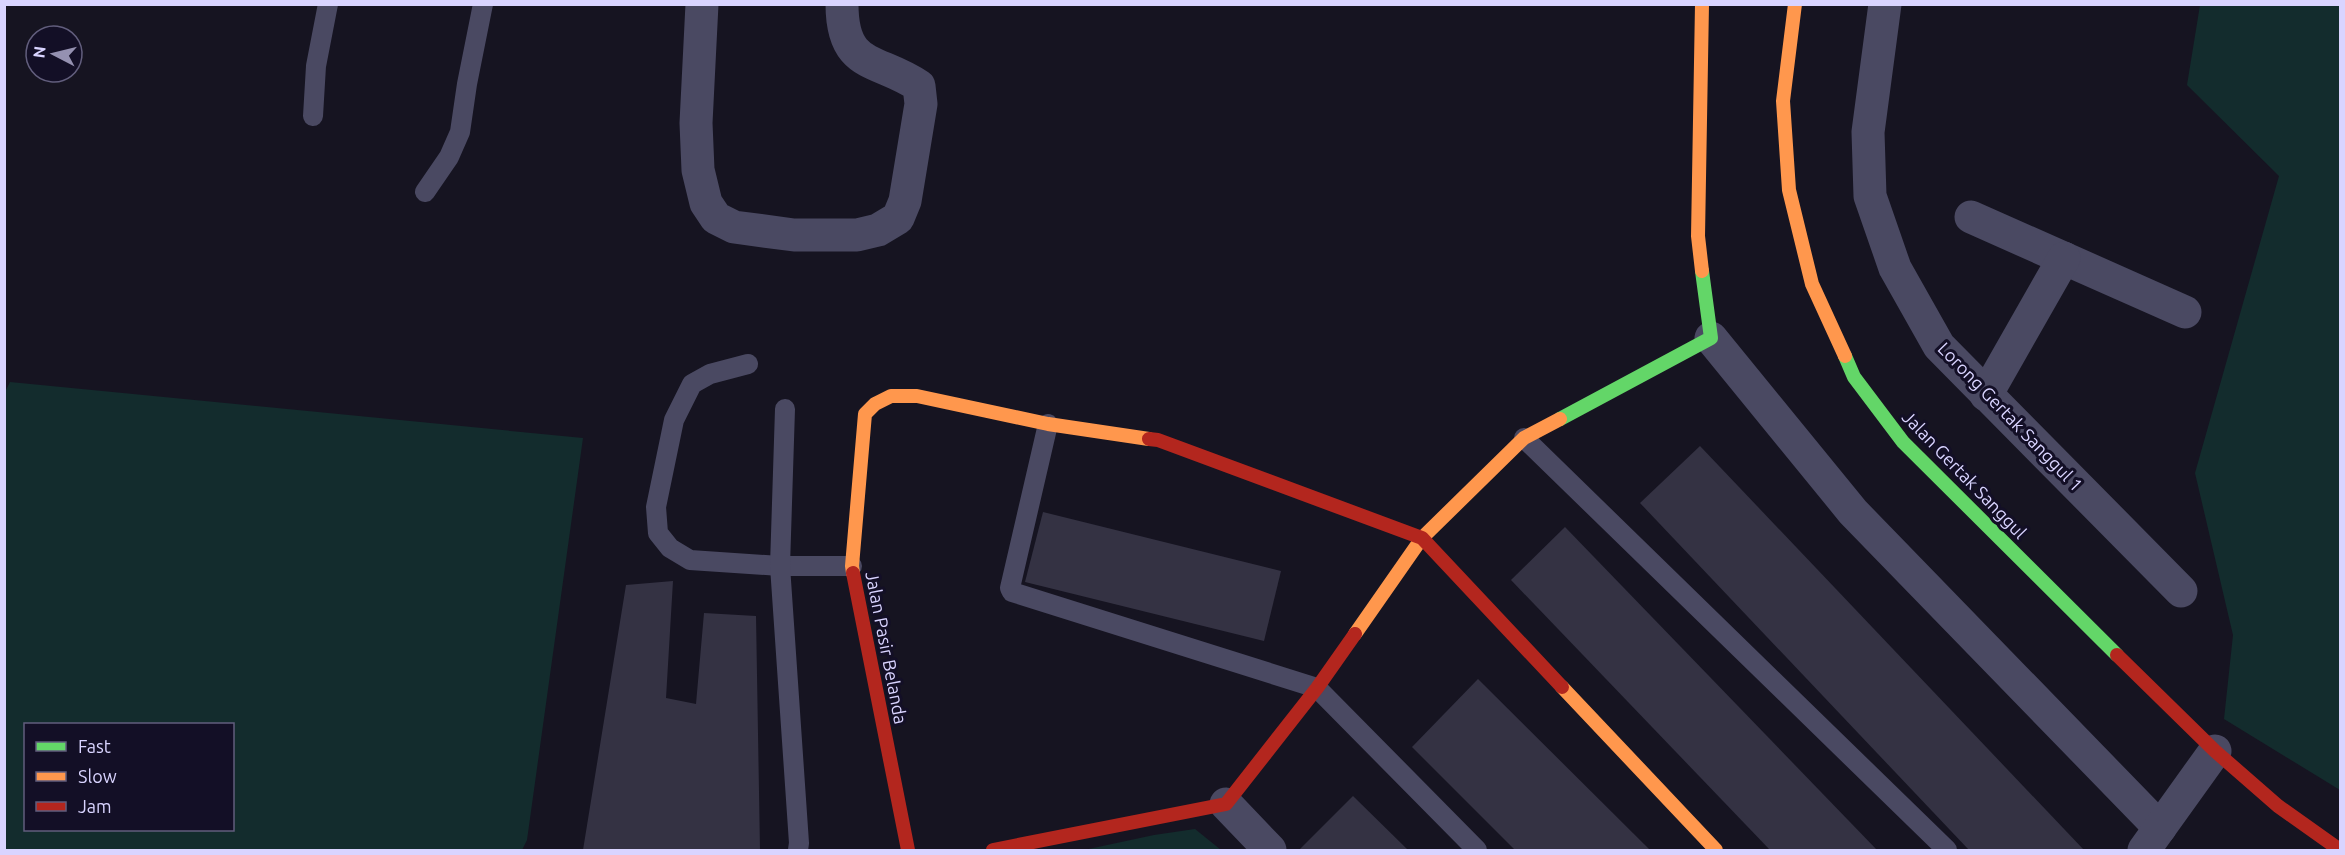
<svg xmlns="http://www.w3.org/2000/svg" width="2345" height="855" viewBox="0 0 2345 855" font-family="Ubuntu,sans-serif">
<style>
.green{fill:#132c2d;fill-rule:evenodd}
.building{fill:#343243}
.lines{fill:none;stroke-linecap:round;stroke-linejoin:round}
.lane{stroke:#4a4962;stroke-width:20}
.street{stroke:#4a4962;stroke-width:33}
.fast{stroke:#63d668;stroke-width:14}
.slow{stroke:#ff974d;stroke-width:14}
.jam{stroke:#b3261e;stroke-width:14}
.labels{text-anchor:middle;stroke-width:6;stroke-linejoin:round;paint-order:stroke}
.street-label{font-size:18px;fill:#d9d4ff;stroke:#130f26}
</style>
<rect width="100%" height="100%" fill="#161421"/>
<!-- green -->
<g class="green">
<path d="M2200,5H2340V790L2224,719L2233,635L2195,473L2279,176L2187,85Z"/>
<path d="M10,382L583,438L527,840L522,850H5L4,394ZM26,724H232V830H26Z"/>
<path d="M1195,829L1221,850H1084L1154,835Z"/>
</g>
<!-- building -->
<g class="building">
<path d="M1700,446L2084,850H1969L1640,503Z"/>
<path d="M1043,512L1281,571L1264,641L1025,582Z"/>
<path d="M1565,527L1877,850H1770L1511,580Z"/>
<path d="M673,581L666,698L696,704L704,613L756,616L760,850H583L626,585Z"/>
<path d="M1478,679L1650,850H1515L1412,747Z"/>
<path d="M1353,796L1408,850H1299Z"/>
</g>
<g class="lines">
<!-- lane -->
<g class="lane">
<path d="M313,116L316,66L328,4"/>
<path d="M425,192L449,157L460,132L467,84L483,4"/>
<path d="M748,364L710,374L692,384L674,420L656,507L658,533L670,548L690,560L780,566H852"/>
<path d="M785,409L780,566L799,843L798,850"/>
<path d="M1048,424L1010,588L1012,592L1317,688L1477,850"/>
<path d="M1524,438L1947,850"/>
</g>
<!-- street -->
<g class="street">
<path d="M702,4L696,123L698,170L706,203L716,218L734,227L794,235H857L878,230L898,218L905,201L921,104L919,86C878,58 842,70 842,4"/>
<path d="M1885,4L1868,132L1870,196L1895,268L1939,346L2181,591"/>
<path d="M1971,217L2185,312"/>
<path d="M1711,338L1853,512L2160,828"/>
<path d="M1986,395L2064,258"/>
<path d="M1226,804L1270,850"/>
<path d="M2144,850L2215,751"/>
</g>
<!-- fast -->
<g class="fast">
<path d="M1845,356L1854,377L1903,442L2117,655"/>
<path d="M1560,419L1711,338L1702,271"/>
</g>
<!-- slow -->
<g class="slow">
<path d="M1702,4L1698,236L1702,271"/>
<path d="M1795,4L1783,101L1789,190L1812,284L1845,356"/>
<path d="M853,573L852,566L865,414L875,404L891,396H917L1048,424L1149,439"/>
<path d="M1355,634L1422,538L1524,438L1560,419"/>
<path d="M1562,687L1716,850"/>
</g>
<!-- jam -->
<g class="jam">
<path d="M1149,439L1158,440L1422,538L1562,687"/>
<path d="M853,573L908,850"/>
<path d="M2117,655L2215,751L2278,806L2340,850"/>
<path d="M993,850L1226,804L1317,688L1355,634"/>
</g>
</g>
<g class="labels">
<!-- street labels -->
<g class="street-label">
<text transform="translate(2010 417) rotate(46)" y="6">Lorong Gertak Sanggul 1</text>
<text transform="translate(1964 475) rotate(46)" y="6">Jalan Gertak Sanggul</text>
<text transform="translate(886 648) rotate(79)" y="6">Jalan Pasir Belanda</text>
</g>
</g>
<!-- border -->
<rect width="2345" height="855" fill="none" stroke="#d9d4ff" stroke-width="12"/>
<!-- legend -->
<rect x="24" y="723" width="210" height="108" fill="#130f26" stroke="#625e7d" stroke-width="1.5"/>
<rect x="36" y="742" width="30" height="9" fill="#63d668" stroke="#625e7d" stroke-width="1.5"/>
<text x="78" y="753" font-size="18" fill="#d9d4ff">Fast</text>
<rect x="36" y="772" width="30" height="9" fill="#ff974d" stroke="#625e7d" stroke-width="1.5"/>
<text x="78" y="783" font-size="18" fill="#d9d4ff">Slow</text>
<rect x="36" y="802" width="30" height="9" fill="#b3261e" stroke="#625e7d" stroke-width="1.5"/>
<text x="78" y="813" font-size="18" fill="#d9d4ff">Jam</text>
<!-- north arrow -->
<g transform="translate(54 54) rotate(277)"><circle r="28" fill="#130f26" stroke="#625e7d" stroke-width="1.5"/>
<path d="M0-4.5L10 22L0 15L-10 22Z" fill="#9591b1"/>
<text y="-9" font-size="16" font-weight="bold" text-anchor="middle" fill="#d9d4ff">N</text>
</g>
</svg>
